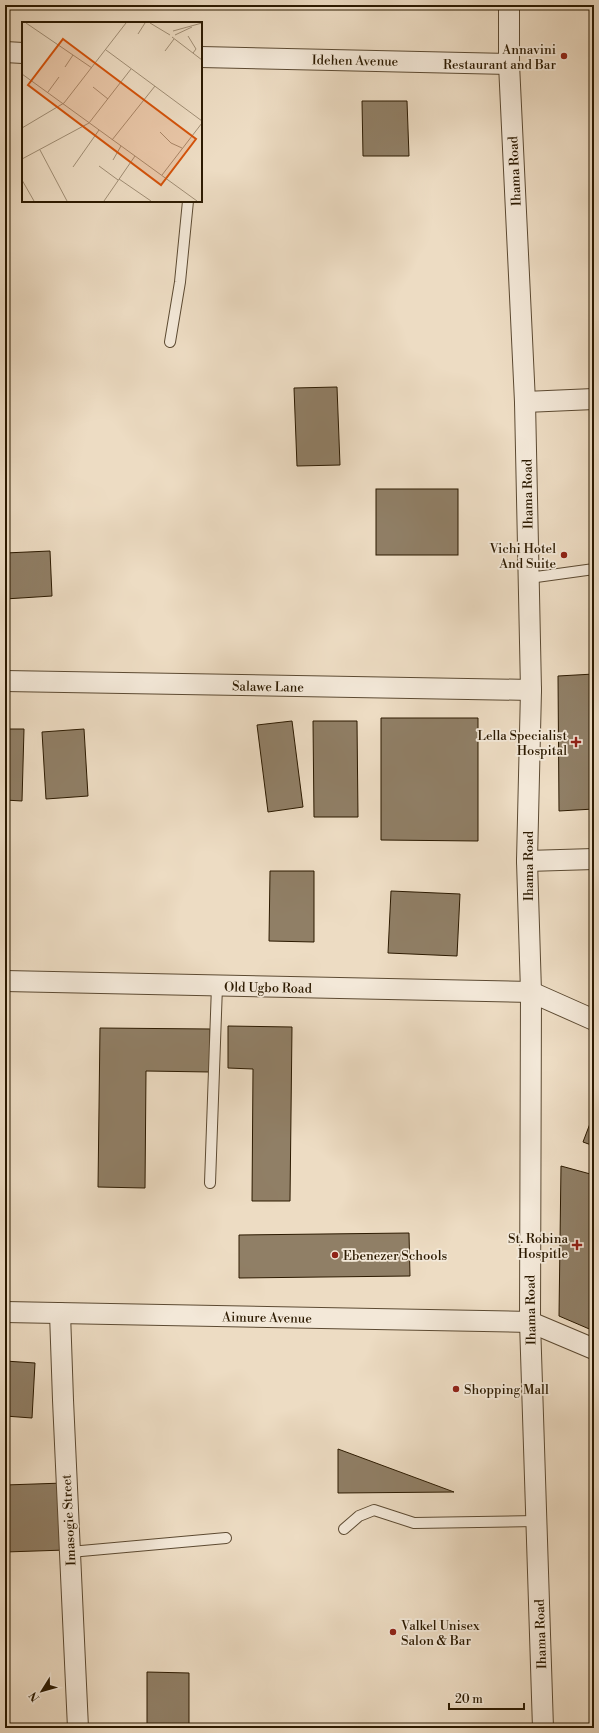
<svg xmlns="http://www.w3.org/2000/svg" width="599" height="1733" viewBox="0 0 599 1733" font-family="'Libre Bodoni',serif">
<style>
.building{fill:#907f66;stroke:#2c1a01}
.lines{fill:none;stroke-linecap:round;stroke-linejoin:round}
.service-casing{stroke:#5c4a32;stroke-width:12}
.minor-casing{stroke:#5c4a32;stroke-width:22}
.service{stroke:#f3e8d8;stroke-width:10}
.minor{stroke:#f3e8d8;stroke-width:20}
.poi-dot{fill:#8f2418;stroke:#f3e8d8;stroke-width:1.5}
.labels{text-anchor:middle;stroke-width:3.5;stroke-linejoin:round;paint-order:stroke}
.poi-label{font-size:13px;fill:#2c1a01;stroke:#f3e8d8;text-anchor:end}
.street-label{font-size:13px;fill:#2c1a01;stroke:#f3e8d8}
.inset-road{fill:none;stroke:#a08e75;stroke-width:1}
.view{fill:#d5530b;fill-opacity:0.15;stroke:#d5530b;stroke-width:2}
.inset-edge{fill:none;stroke:#2c1a01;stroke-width:2}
</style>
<rect width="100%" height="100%" fill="#eddcc3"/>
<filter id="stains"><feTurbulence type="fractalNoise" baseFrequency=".005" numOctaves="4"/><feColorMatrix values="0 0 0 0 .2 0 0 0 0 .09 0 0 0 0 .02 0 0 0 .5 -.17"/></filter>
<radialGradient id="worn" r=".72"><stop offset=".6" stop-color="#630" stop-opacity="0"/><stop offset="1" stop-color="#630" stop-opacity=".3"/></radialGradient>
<!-- building -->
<g class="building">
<path d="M362,101H407L409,156H363Z"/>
<rect x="592" y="260" width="2" height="39"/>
<path d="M337,387L340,465L297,466L294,388Z"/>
<rect x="376" y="489" width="82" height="66"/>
<path d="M50,551L52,596L5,599V553Z"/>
<path d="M594,674V809L559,811L558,676Z"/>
<path d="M381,718H478V841L381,840Z"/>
<path d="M292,721L303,807L268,812L257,725Z"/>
<path d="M313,721H357L358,817H314Z"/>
<path d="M5,729H24L22,801L5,800Z"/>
<path d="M84,729L88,796L46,799L42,732Z"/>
<path d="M270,871H314V942L269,941Z"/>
<path d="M391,891L460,894L457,956L388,953Z"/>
<path d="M228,1026L292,1027L290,1201H252L253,1069L228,1068Z"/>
<path d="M100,1028L210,1029V1072L146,1071L145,1188L98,1187Z"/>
<path d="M594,1113V1146L583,1142Z"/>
<path d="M561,1166L594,1175V1331L559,1316Z"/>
<path d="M409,1233L410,1276L239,1278V1235Z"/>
<path d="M5,1361L35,1363L32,1418L5,1416Z"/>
<path d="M338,1449L454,1492L338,1493Z"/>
<path d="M64,1483L66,1550L5,1552V1485Z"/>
<path d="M147,1672L189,1673V1728H147Z"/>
</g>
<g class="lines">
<!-- service casing -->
<g class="service-casing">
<g id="service">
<path d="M170,342L180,282L188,201"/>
<path d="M529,578L594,569"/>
<path d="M210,1183L217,986"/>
<path d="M344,1529L359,1516L374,1510L414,1523L536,1521"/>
<path d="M70,1552L226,1538"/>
</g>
</g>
<!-- minor casing -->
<g class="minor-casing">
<g id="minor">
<path d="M509,5V64L525,402L531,690L527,861L531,992L530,1322L543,1728"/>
<path d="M5,52L23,53"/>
<path d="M201,57L509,64"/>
<path d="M525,402L594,399"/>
<path d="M5,681L531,690"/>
<path d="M527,861L594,859"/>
<path d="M5,981L531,992L594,1020"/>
<path d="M5,1312L530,1322L594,1349"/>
<path d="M60,1313L63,1400L78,1728"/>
</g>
</g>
<!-- service -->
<use href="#service" class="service"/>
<!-- minor -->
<use href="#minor" class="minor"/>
</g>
<!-- markers -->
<g class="poi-dot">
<circle cx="564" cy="56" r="4"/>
<circle cx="564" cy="555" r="4"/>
<path d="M574 736h4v4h4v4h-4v4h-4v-4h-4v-4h4z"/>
<path d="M575 1239h4v4h4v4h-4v4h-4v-4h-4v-4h4z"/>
<circle cx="335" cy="1255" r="4"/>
<circle cx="456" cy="1389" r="4"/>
<circle cx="393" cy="1632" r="4"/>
</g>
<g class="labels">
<!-- poi labels -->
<g class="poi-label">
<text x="556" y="54">Annavini<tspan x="556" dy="15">Restaurant and Bar</tspan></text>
<text x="556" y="553">Vichi Hotel<tspan x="556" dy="15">And Suite</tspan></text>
<text x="567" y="740">Lella Specialist<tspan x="567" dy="15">Hospital</tspan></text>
<text x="568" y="1243">St. Robina<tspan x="568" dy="15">Hospitle</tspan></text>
<text x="343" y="1260" text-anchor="start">Ebenezer Schools</text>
<text x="464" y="1394" text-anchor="start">Shopping Mall</text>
<text x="401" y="1630" text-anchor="start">Valkel Unisex<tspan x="401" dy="15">Salon &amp; Bar</tspan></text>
</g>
<!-- street labels -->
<g class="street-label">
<text transform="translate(355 60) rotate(1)" y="5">Idehen Avenue</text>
<text transform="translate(514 171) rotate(-93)" y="5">Ihama Road</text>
<text transform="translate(527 494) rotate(-91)" y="5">Ihama Road</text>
<text transform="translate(268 686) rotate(1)" y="5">Salawe Lane</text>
<text transform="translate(528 866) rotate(-90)" y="5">Ihama Road</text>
<text transform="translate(268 987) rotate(1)" y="5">Old Ugbo Road</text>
<text transform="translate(530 1310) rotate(-91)" y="5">Ihama Road</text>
<text transform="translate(267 1317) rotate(1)" y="5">Aimure Avenue</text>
<text transform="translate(68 1520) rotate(-93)" y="5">Imasogie Street</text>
<text transform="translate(540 1634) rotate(-92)" y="5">Ihama Road</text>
</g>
</g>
<!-- overview -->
<g transform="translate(22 22)">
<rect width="180" height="180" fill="#eddcc3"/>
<path class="inset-road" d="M4,1L70,46M128,1L148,13M151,9L180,1M116,12L123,1M153,13L170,5M166,14L174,27L171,31M150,15L180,38M84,28L180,99M143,29L152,17M43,45L51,33M0,52L175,179M71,65L86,77M26,70L37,55M0,106L42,81L104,1M138,110L149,121L160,126M90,118L133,64M18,128L45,179M0,137L67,101L109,47M91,138L99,124M77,144L96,158M51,145L77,108M140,153L180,101M97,157L129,179M0,158L12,179M82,179L113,134"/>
<path class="view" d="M41,17L174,117L139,163L6,63Z"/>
<rect width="180" height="180" class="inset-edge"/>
</g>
<!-- margin -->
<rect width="599" height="1733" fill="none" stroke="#eddcc3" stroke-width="20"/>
<rect x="6" y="6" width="587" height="1721" fill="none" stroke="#2c1a01" stroke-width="2"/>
<rect x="10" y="10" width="579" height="1713" fill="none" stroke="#2c1a01"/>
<!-- north arrow -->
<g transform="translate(42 1691) rotate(233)" stroke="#f3e8d8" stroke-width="3" paint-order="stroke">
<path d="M0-3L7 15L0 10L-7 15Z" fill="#2c1a01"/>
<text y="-6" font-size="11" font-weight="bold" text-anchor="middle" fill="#2c1a01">N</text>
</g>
<!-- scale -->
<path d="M449 1703v6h75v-6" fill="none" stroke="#2c1a01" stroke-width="2"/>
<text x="455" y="1703" font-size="12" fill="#2c1a01" stroke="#f3e8d8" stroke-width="3" paint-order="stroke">20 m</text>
<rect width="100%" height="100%" filter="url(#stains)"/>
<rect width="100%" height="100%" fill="url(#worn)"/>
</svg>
